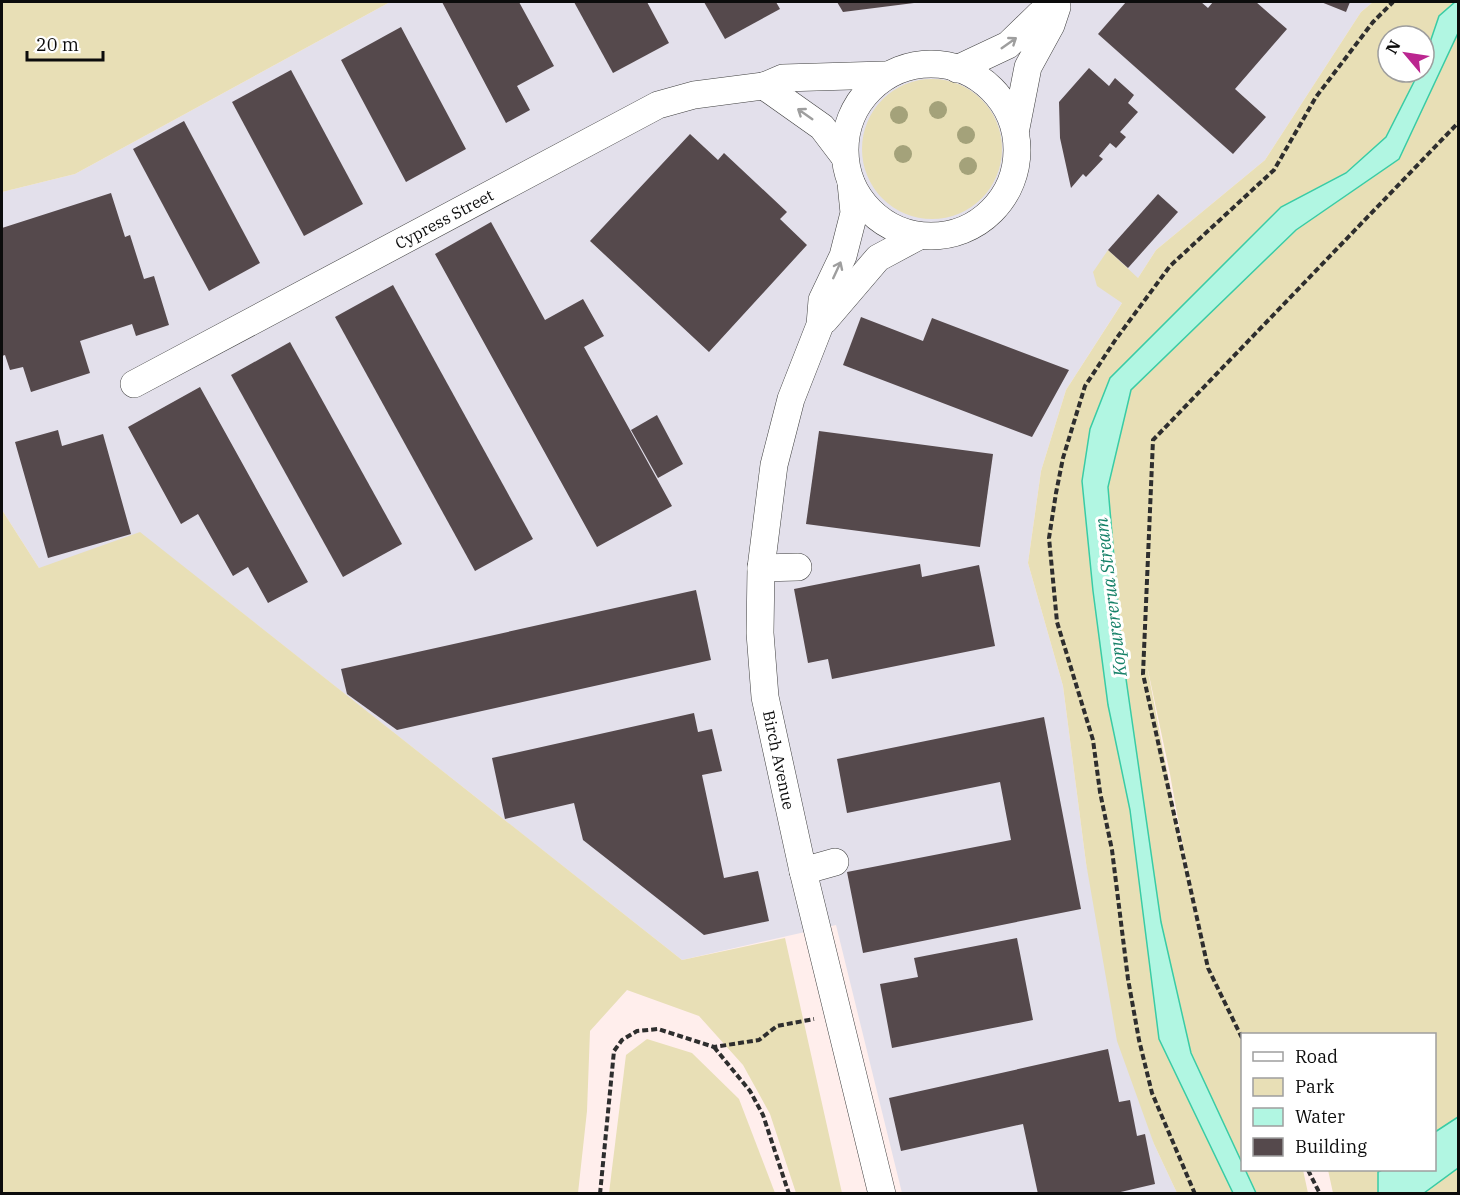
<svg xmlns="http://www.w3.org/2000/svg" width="1460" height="1195" viewBox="0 0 1460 1195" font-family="'IBM Plex Serif',serif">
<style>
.industrial{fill:#e3e0eb}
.green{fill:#e8dfb6;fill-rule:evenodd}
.water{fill:#b1f6e2;stroke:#39cca5;stroke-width:1.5}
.building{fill:#55494c}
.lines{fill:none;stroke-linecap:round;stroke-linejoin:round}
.minor-casing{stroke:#3f3f3f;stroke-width:28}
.path{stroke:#2e2e2e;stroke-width:4;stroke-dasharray:6 3;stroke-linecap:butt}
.minor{stroke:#fff;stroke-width:27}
.tree{fill:#a4a27a}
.oneway{stroke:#9e9e9e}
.labels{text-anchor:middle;stroke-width:6;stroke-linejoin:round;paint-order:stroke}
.street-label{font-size:16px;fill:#0c0c0c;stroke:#fff}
.water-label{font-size:18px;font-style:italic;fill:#168168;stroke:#fff}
</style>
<rect width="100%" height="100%" fill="#ffeeec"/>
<!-- industrial -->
<path class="industrial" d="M390,2H1373L1361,12L1265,160L1156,250L1066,390L1041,471L1028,563L1063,686L1086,863L1154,1144L1177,1193H902L836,925L682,960L203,582L39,568L2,510V192L75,174Z"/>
<!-- green -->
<g class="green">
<path d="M2,2H390L75,174L2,192Z"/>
<path d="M1373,2H1458V1193H1333L1328,1170H1434V1034H1242V1170H1303L1308,1193H1177L1154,1144L1117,1041L1086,863L1063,686L1028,563L1041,471L1066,390L1122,303L1097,286L1093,272L1108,250L1138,278L1156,250L1265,160L1361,12ZM1388,36H1424V72H1388ZM1146,661L1170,774L1199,938Z"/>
<circle cx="932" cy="149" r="70"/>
<path d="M2,510L39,568L140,532L682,960L785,938L842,1193H796L770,1114L743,1065L699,1016L627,990L590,1031L587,1111L578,1193H2Z"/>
<path d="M647,1039L692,1053L739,1099L775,1193H609L626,1055Z"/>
</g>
<!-- water -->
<g class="water">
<path d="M1455,2H1458V33L1399,159L1296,230L1131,390L1108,487L1122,651L1161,922L1191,1053L1256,1193H1233L1159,1039L1130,810L1108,705L1093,591L1082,481L1090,429L1110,378L1281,207L1346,173L1386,137L1419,72H1424V60L1439,16Z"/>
<path d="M1458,1117V1168L1424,1193H1378V1172L1382,1170H1434L1435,1132Z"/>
</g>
<!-- building -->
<g class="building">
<path d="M442,2H519L554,66L517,86L530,110L506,123Z"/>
<path d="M574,2H647L669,43L613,73Z"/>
<path d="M704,2H776L780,9L725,39Z"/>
<path d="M837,2H914V3L843,12Z"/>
<path d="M1126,2H1201L1208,8L1213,2H1256L1287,29L1235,89L1266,117L1233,154L1098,34Z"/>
<path d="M1321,2H1350L1346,12Z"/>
<path d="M401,27L466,149L406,182L341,60Z"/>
<path d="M1089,68L1109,86L1115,78L1134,95L1128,103L1138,112L1120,132L1126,137L1116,148L1110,143L1099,156L1103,159L1086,177L1083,174L1071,188L1060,138L1059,102Z"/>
<path d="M291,70L363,204L304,236L232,102Z"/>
<path d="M184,121L260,263L209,291L133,149Z"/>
<path d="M690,134L718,160L724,153L787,212L780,219L807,245L709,352L590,241Z"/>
<path d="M111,193L125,237L130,235L144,279L154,276L169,325L136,336L132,324L80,341L90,373L31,392L23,367L10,370L5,355L2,356V228Z"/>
<path d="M1158,194L1178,212L1128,268L1108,250Z"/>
<path d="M491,222L545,320L583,299L604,336L584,347L672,506L597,547L435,254Z"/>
<path d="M393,285L533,539L475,571L335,317Z"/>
<path d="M861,317L923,341L932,318L1069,370L1032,437L843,365Z"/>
<path d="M290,342L402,544L343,577L231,375Z"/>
<path d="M200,387L308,582L268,603L248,567L233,576L198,514L181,524L128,427Z"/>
<path d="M657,415L683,464L658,478L631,430Z"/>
<path d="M58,430L62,446L103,434L131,534L48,558L15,442Z"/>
<path d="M819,431L993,454L980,547L806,524Z"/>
<path d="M920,564L922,577L979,565L995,646L832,679L828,659L808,663L794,589Z"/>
<path d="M696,590L711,660L397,730L347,694L341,669Z"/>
<path d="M694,713L698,732L712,729L722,771L702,775L724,878L758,871L769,921L704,935L583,840L574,803L505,819L492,758Z"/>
<path d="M1044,717L1081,909L863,953L847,872L1011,840L1000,782L847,813L837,759Z"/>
<path d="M1017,938L1033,1020L892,1048L880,984L918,977L914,958Z"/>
<path d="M1108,1049L1119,1102L1130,1100L1137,1136L1145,1134L1155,1184L1112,1194H1038L1023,1124L901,1151L889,1098Z"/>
</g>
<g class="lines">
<!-- minor casing -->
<g class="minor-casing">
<g id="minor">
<circle cx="931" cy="150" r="86"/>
<path d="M957,69L1008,45L1040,14L1057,7L1051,25L1028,67L1016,128"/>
<path d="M844,156L822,127L764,86L783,78L884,75"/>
<path d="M851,183L854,213L843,256L822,300L820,325L791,399L774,465L761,568L760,633L765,697L803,871L882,1194"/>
<path d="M825,320L878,258L919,236"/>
<path d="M134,384L658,105L694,95L764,86"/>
<path d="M761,568L798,567"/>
<path d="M803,871L835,862"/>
</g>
</g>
<!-- path -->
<g class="path">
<path d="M1242,1038L1208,968L1143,674L1153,440L1458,123"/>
<path d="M714,1047L750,1091L763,1115L789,1194"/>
<path d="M1308,1170L1320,1194"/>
<path d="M600,1194L614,1051L622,1040L637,1031L658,1029L714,1047L759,1040L777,1026L814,1019"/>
<path d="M1195,1194L1152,1093L1139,1040L1128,979L1112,850L1100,792L1093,740L1057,622L1049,538L1056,493L1063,458L1085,386L1116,339L1170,266L1274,170L1316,97L1373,22L1393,2"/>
</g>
<!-- minor -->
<use href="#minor" class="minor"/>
</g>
<!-- trees -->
<g class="tree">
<circle cx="938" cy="110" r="9"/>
<circle cx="899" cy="115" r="9"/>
<circle cx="966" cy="135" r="9"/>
<circle cx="903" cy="154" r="9"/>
<circle cx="968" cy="166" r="9"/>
</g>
<!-- one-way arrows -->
<defs><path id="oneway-shaft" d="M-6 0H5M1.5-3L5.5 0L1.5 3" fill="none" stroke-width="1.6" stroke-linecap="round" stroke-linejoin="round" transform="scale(1.5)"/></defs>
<g class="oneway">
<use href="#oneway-shaft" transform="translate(1009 43) rotate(-35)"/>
<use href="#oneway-shaft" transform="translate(805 114) rotate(-145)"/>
<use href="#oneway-shaft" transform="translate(837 270) rotate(-65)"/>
</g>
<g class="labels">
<!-- street labels -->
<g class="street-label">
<text transform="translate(444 219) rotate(-28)" y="6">Cypress Street</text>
<text transform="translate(779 760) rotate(78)" y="6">Birch Avenue</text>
</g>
<!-- water labels -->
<g class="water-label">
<text transform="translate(1111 597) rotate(-97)" y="6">Kopurererua Stream</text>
</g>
</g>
<!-- border -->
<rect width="1460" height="1195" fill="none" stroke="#0c0c0c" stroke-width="6"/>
<!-- legend -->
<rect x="1241" y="1033" width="195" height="138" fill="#ffffff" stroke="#9e9e9e" stroke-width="1.5"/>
<rect x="1253" y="1052" width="30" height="9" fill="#ffffff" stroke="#9e9e9e" stroke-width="1.5"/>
<text x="1295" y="1063" font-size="18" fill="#0c0c0c">Road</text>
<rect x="1253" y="1078" width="30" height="18" fill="#e8dfb6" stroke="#9e9e9e" stroke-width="1.5"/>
<text x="1295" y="1093" font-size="18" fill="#0c0c0c">Park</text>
<rect x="1253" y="1108" width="30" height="18" fill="#b1f6e2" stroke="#9e9e9e" stroke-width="1.5"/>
<text x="1295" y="1123" font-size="18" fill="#0c0c0c">Water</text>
<rect x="1253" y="1138" width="30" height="18" fill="#55494c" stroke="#9e9e9e" stroke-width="1.5"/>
<text x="1295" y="1153" font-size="18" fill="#0c0c0c">Building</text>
<!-- north arrow -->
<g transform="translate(1406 54) rotate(299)"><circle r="28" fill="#ffffff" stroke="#9e9e9e" stroke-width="1.5"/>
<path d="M0-4.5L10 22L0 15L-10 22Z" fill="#bb2690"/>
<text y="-9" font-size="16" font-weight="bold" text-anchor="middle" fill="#0c0c0c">N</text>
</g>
<!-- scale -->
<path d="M27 51v9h76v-9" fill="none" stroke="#0c0c0c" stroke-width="3"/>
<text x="36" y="51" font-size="18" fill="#0c0c0c" stroke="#ffffff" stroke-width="4.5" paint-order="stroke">20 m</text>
</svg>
